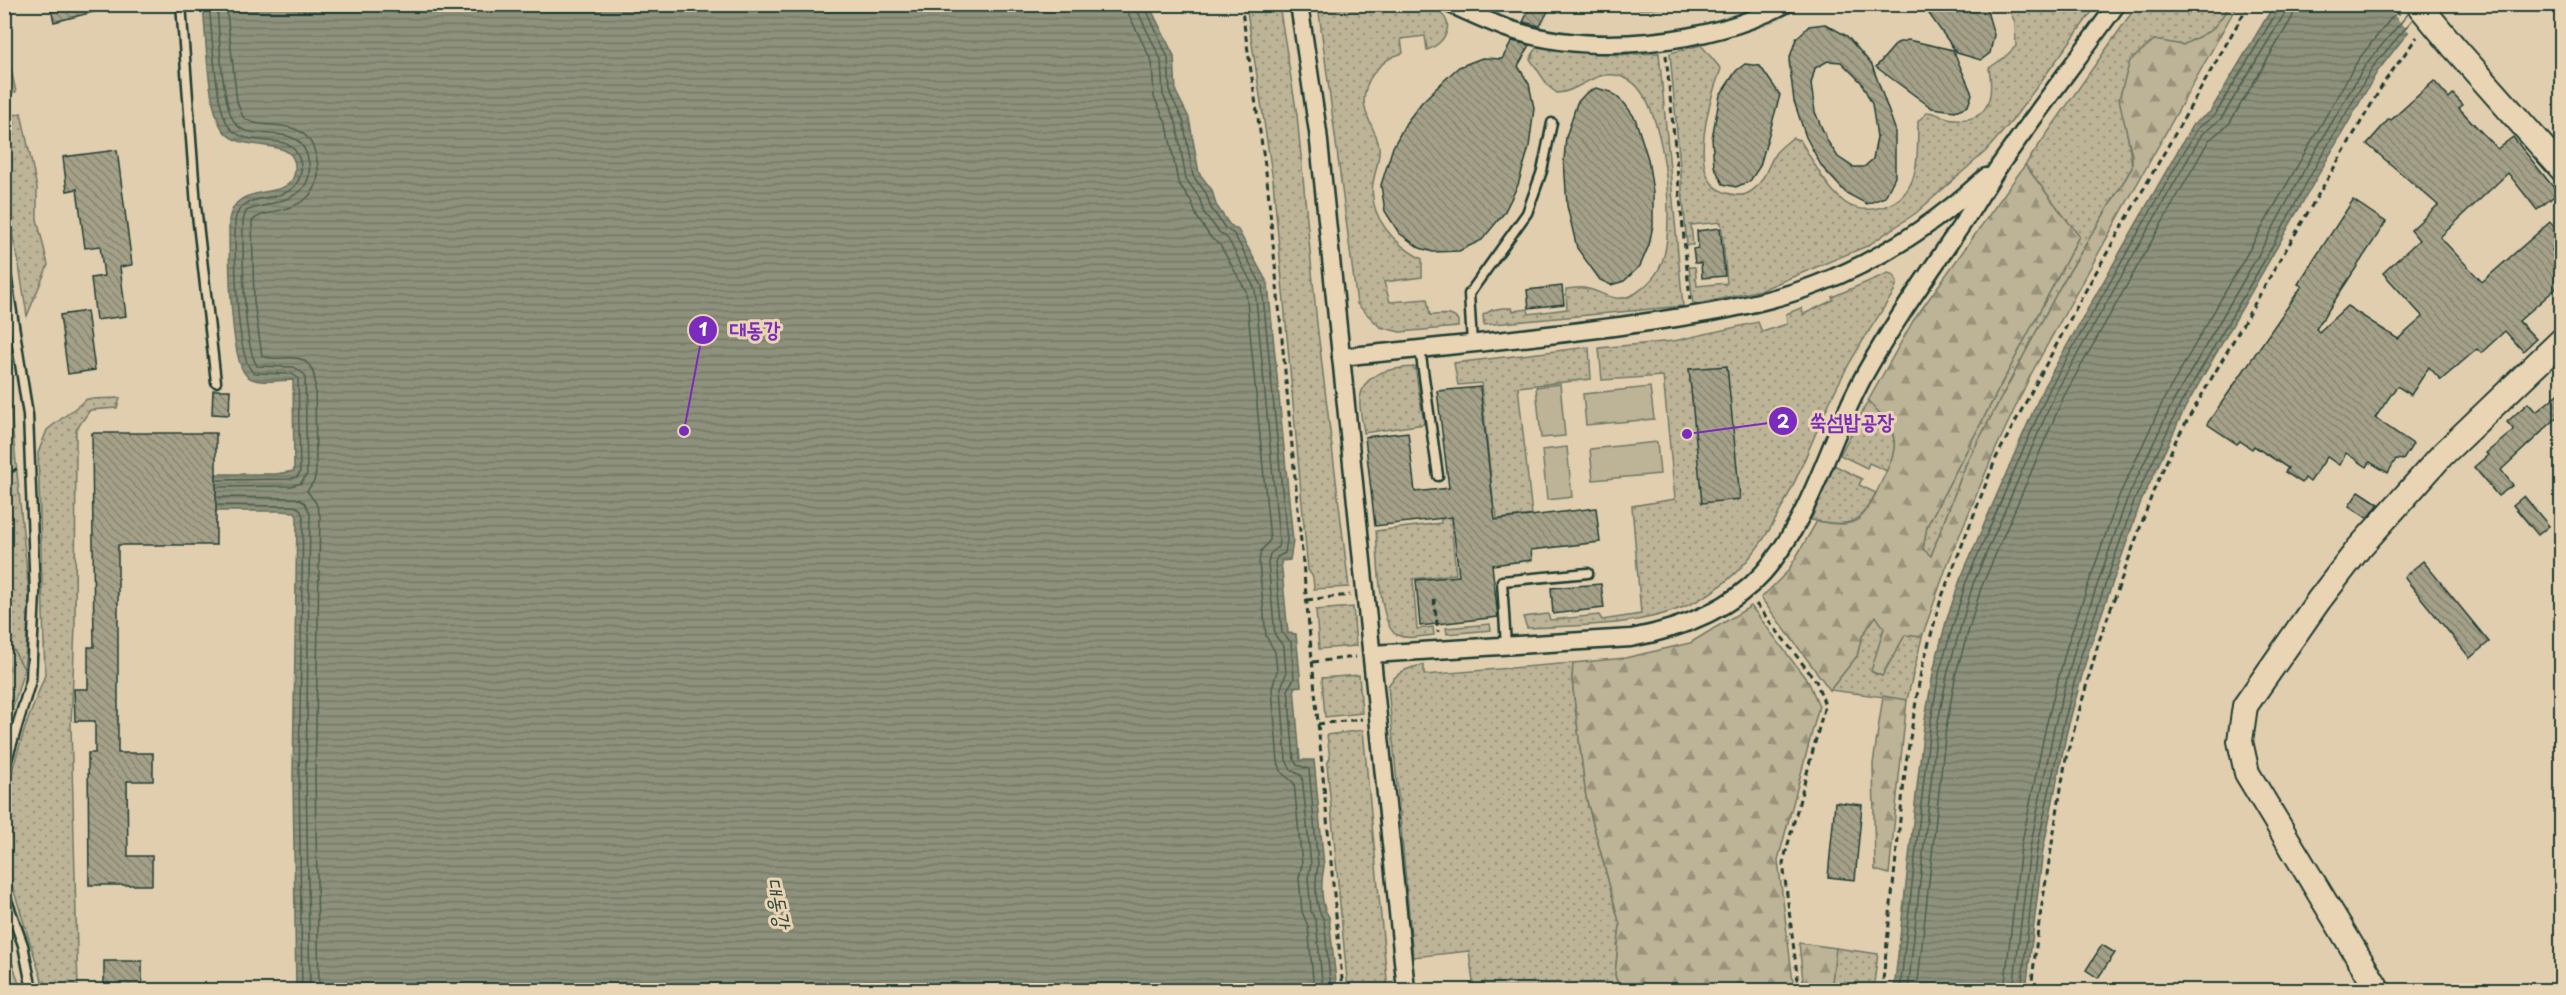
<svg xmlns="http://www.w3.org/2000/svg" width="2566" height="995" viewBox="0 0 2566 995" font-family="'Playpen Sans','Poor Story',sans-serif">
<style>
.grass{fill:url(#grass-dots);stroke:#6e7866;stroke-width:1.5}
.forest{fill:url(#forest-firs);stroke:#6e7866;stroke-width:1.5}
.garden{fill:#bdb397;stroke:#6e7866;stroke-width:1.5}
.water{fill:url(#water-rules);stroke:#626f5f;stroke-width:1.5}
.pier{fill:#e1ceae}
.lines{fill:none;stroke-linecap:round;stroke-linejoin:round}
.shore{stroke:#4b5f50;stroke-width:1.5}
.building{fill:url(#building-back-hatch);stroke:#1f3d34;stroke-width:1.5;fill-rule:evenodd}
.lane-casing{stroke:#1f3d34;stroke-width:13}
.street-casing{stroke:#1f3d34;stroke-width:21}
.secondary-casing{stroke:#1f3d34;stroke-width:28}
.path{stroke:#1f3d34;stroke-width:3;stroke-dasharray:6 4.5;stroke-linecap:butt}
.lane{stroke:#e9d4b3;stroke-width:8}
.street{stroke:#e9d4b3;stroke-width:16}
.secondary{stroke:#e9d4b3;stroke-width:24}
.secondary-bridge-casing{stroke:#1f3d34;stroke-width:28;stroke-linecap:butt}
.path-bridge{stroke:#1f3d34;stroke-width:3;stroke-dasharray:6 4.5;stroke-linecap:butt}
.secondary-bridge{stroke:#e9d4b3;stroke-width:24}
.labels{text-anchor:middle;stroke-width:6;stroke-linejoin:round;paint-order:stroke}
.water-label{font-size:21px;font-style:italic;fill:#304a3f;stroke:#e9d4b3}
.leader{fill:none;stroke:#7b2cbf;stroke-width:2}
.callout-dot{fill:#7b2cbf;stroke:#e9d4b3;stroke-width:2}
.mark-label{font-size:18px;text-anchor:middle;font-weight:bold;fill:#fff}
.callout-label{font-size:21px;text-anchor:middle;font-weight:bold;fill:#7b2cbf;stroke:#e9d4b3;stroke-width:6;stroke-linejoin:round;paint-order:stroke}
</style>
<defs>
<pattern id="grass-dots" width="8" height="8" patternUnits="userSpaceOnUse" patternTransform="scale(1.5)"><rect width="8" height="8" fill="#bdb397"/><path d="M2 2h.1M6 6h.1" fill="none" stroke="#99937c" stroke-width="1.8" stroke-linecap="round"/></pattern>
<pattern id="forest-firs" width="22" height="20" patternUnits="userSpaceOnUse" patternTransform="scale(1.5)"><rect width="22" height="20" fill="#bdb397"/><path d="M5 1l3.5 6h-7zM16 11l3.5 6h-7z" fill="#99937c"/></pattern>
<pattern id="water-rules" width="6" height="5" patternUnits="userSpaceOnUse" patternTransform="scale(1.5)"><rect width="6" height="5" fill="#8e917b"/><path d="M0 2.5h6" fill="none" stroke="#737866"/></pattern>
<pattern id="building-back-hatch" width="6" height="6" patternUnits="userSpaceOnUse" patternTransform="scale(1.5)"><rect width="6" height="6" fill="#a5a189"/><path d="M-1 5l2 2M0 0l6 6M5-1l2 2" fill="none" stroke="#868471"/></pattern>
</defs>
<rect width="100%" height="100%" fill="#e1ceae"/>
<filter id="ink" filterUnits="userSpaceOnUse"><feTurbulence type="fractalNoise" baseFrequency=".0167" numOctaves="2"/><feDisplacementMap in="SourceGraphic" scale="12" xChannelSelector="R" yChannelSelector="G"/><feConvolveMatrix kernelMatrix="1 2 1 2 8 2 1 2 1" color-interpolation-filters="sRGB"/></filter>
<g filter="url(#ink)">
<!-- grass -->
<g class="grass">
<path d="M1246,5H1279L1297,115L1317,324L1349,587L1314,589L1313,577L1308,570L1273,180Z"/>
<path d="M1318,5H1426C1430,7 1436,9 1439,12C1457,25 1443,45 1427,50L1425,36L1401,39L1403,53C1380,59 1360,83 1365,108C1368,123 1377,132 1379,147C1380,159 1375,171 1373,183C1368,217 1395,245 1422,259V277L1384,282L1390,302L1427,299L1430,315C1441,315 1450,312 1458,320V327L1400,332L1380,327L1357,304Z"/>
<path d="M1571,5L1692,4V5C1651,11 1612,10 1571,5Z"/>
<path d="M2006,5H2097L2011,122L1986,151L1916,213L1867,246L1761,290L1693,305L1689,267H1695L1697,286L1727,283L1721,222L1691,225L1693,245H1687L1670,53L1701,45L1721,69C1711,95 1685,177 1724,192C1731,194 1739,197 1746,194C1763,187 1767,167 1775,154C1779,148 1787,143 1792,138L1800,140C1813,161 1824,185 1843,201C1852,209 1866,211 1878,208C1922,199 1917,156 1918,121L1928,112C1937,113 1946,119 1955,119C1989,123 1994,96 1989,68L2005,57L2016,46L2015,22Z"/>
<path d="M2137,5H2231L2212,30L2183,45L2154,40L2127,130L2132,168L2060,287L1966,464L1931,556L1923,549L1927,526L2079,236L2025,165Z"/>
<path d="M4,37L16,92L5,95H4Z"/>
<path d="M1537,47L1618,55L1659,53L1683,306L1484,325L1483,315L1492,310L1502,308H1512L1513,311L1528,309L1529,314L1567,309L1566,289C1572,289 1578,287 1584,288C1604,291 1614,306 1636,293C1647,286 1658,274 1662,262C1676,226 1666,101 1629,80C1598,63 1582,92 1557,93L1549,87L1530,59Z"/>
<path d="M21,113L37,188V219L48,265L27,316L18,259L5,206V118Z"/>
<path d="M1888,273L1894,275L1897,282L1894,292C1876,320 1857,348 1842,377C1798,459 1778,568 1684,607C1635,627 1579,625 1527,628L1523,617L1548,614L1550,620L1599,615L1602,620L1641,614L1632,506L1675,499L1663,376L1602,380L1599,348L1674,341L1758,322L1762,332L1787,324L1786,314L1801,308L1804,314L1833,300L1832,297Z"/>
<path d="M4,343L30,602L24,669L10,644L5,613Z"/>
<path d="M1589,347L1591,379L1518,387L1532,515L1497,519L1496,509L1450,513L1456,574L1413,579L1417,629L1433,627L1434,635C1422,636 1408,640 1397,635C1378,626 1378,551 1376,531L1441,523L1440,507L1493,500L1481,383L1458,385L1454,363Z"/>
<path d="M1415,367L1424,424L1364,433C1363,423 1359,410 1360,400C1363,371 1392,368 1415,367Z"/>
<path d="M120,398L117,408L90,410L76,430L75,626L71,726L78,990H45L7,869L11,774L26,725L45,675L38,453L47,430L87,399Z"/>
<path d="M1868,401C1890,423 1904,441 1887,471L1869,463L1867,468L1840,455Z"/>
<path d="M1834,465L1862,479L1859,485L1876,493C1856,528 1849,526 1811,520Z"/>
<path d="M1353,607L1356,646L1319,649L1316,610Z"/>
<path d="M1876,615L1884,628L1872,672L1882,676L1905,635L1922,637L1907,700L1830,690L1857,656L1862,636Z"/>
<path d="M1490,624L1491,630L1447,634L1446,628Z"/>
<path d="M1573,663L1572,680L1586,797L1620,925L1615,975L1620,990H1474L1469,951L1413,957L1388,686C1397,672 1408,667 1424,665V675Z"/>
<path d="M1359,675L1362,713L1325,717L1322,678Z"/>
<path d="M1363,730L1388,990H1348L1327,764L1330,758L1327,735Z"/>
<path d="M1836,948L1878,954L1873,990H1838L1832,982Z"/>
</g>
<!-- forest -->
<g class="forest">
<path d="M2231,5H2237L2031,374L1993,455L1946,568L1922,637L1905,635L1882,676L1871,671L1884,628L1876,616L1862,636L1857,656L1830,690L1761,598L1788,571L1817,521C1829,523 1846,527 1857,520C1867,514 1873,499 1878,489C1898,448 1905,436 1868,401L1913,321L2025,165L2079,236L1927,526L1923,549L1931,556L1966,464L2060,287L2132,168V155L2119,99L2130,61L2154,40L2183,45L2212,30Z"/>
<path d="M1751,606L1809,683L1819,706L1778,860L1794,990H1620L1615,975L1620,925L1586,797L1572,680L1573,663L1625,658L1690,643Z"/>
<path d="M4,613L10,644L24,669L5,736Z"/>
<path d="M1883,696L1907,700L1889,874L1875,870L1873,764Z"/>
<path d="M5,940L21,990H5Z"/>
<path d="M1799,943L1836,948L1832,982L1838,990H1804Z"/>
</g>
<!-- garden -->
<g class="garden">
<path d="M1560,384L1565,436L1541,438L1536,387Z"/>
<path d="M1650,387L1654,419L1586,425L1583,394Z"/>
<path d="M1657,442L1660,474L1593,480L1590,449Z"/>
<path d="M1567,447L1572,497L1547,500L1542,450Z"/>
</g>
<!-- water -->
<g class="water">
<path d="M203,5H1149L1174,56L1176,92L1189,118L1199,173L1212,190L1216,205L1229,224L1238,230L1268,284L1293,541L1290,560L1281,561L1288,633L1296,634L1301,686L1294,687L1300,760H1314L1324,866C1321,881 1320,904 1329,917L1337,990H296L293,777L297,517L295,512L280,511H170V474H276L294,471L293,380C281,380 257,385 247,376C229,361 229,247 229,220C236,177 291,205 295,171C299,133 241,156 223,130C207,107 206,34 203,5Z"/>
<path d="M2274,5H2438L2409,31L2377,72L2185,408L2140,504L2088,653L2067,731L2043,850L2026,990H1894L1924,725L1934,668L1946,622L1960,580L2044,386L2193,124L2210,112Z"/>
</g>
<!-- pier -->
<path class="pier" d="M2441,4L2411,34L2385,5Z"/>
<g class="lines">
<!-- shore -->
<g class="shore">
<path d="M209,4C212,30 215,114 231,129C237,135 244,138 252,139C269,143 291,136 299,158C301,163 302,170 300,176C291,209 240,186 235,221C235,247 235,360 254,373L292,374L298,378L300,472L297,477L290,479L218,480"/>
<path d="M217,4C219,30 221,104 235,123C253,147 302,115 309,164C314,202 271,201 246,211L243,221C243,253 242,342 257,366L294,367L305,375L307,474L301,483L291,486L218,487"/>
<path d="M226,4L237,102L243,117C263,135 307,109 317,160C328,218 259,206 252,222L254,302L262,356C281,364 309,345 315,380L316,472L314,481L307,491L316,503L320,516L315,777L319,990"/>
<path d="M1128,4L1129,15L1152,62L1154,97L1167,125L1178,182L1191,201L1197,217L1211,238L1220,245L1246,291L1270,540L1261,551L1259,563L1266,636L1275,652L1277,671L1272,689L1278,762L1282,773L1294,783L1302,864L1299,878L1302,912L1308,926L1314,990"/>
<path d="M1137,4L1138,12L1161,60L1163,95L1176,122L1186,179L1199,197L1204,213L1219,232L1228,239L1255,289L1279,540L1278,547L1270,554L1268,563L1275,635L1284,647L1286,674L1281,688L1286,760L1291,770L1302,776L1311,865L1308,878L1311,911L1316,922L1323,990"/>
<path d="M1144,4L1168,58L1170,94L1183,120L1193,176L1206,193L1211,208L1225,228L1234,234L1262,286L1287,540L1285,553L1277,557L1275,562L1282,633L1291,642L1294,679L1288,688L1294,760L1297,765L1309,769L1318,865C1315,882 1314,905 1324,920L1331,990"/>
<path d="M218,497L296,498L305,503L310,514L306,777L310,990"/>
<path d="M218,505L295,506L300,509L303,516L299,777L302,990"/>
<path d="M1900,990L1930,726L1940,669L1966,582L2050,388L2197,129L2215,115L2278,10L2279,4"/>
<path d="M1908,990L1937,727L1948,671L1973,584L2056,392L2202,134L2221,119L2285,13L2286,4"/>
<path d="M1917,990L1946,728L1956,673L1981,588L2064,396L2209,140L2229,124L2292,18L2296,4"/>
<path d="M2004,990L2021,847L2046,726L2067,646L2119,496L2165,397L2358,60L2392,17L2405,5"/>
<path d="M2013,990L2030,848L2054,728L2075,649L2127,499L2173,402L2260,252L2307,165L2366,64L2408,14"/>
<path d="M2021,990L2037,849L2062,730L2082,652L2134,501L2180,405L2267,256L2314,169L2372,68L2413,19"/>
</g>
</g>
<!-- building -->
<g class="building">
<path d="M50,4H100L101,10L54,22Z"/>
<path d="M1532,4H1552L1540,26L1523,22Z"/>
<path d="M1922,4H1985L1994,35L1990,53L1981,60L1957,53Z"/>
<path d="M1825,24L1847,36L1872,65L1895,129V177L1885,197L1867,204L1846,193L1822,167L1806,137L1794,101L1789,60L1796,39L1809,26ZM1828,61L1841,62L1861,82L1872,104L1877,137L1873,159L1864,167H1853L1838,157L1828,142L1815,112L1811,84L1815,68Z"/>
<path d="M1908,40L1953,50L1972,94L1968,106L1955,111L1932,108L1876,67L1897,43Z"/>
<path d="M1512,41L1530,45L1518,66L1529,84L1534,108L1529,147L1518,185L1504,213L1482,240L1459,251L1433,252L1420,248L1399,233L1385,211L1381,185L1393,147L1406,123L1422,102L1452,73L1459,67L1482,58L1502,59Z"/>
<path d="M1745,64L1760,66L1780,95L1760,166L1750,181L1736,187L1723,184L1714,166L1712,138L1720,95L1736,71Z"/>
<path d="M2434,81L2449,98L2453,94L2463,105L2459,108L2497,149L2513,137L2558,193L2537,210L2508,173L2440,237L2482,282L2550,222L2562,236V241L2552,250L2562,261V283L2519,321L2536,339L2523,351L2505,331L2481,353L2477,349L2441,380L2429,367L2411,395L2397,386L2375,418L2413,444L2403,460L2396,459L2388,473L2370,462L2367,467L2346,453L2339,465L2327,457L2310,482L2305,478L2302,483L2285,472L2288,468L2254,446L2252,449L2240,441L2237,444L2207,424L2302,286L2298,284L2353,200L2386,222L2316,329L2319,332L2347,306L2398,339L2423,317L2383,273L2419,240L2411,230L2438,205L2367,144L2389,119L2391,120Z"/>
<path d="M1596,88L1611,92L1625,104L1635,118L1648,159L1653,192V225L1649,245L1640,266L1624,281L1611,285L1600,280L1577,248L1567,206L1564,160L1566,137L1577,103L1586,93Z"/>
<path d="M117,150L132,265L120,267L126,316L96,320L91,278L104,276L100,246L85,248L77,189L67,191L63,157Z"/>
<path d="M1720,228L1725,276L1702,278L1701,263H1695L1693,249L1698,248L1697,231Z"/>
<path d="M1562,286L1564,304L1529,308L1527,290Z"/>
<path d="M87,311L95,370L68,374L60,315Z"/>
<path d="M1727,366L1740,499L1702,503L1689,369Z"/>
<path d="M1480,387L1495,520L1596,508L1600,542L1531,550L1532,560L1492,565L1498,617L1420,626L1416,580L1459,576L1452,517L1375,526L1365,437L1408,432L1415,492L1449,488L1437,391Z"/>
<path d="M213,390H230L229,415L212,414Z"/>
<path d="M2562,391V413L2501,470L2513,485L2498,496L2474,467L2488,455L2486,453L2514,430L2507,422L2528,403L2536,412Z"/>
<path d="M92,433H216V545H118V753H153V781H127L128,856H152V885H89L88,753H95V721H75L74,689H88V647H94Z"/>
<path d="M2359,491L2379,504L2367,518L2349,506Z"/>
<path d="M2524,496L2549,526L2538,535L2513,505Z"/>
<path d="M2423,561L2489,642L2470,658L2404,577Z"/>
<path d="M1601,584L1604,608L1553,614L1551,588Z"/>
<path d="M1835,802L1862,805L1855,880L1828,877Z"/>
<path d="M2102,945L2115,953L2098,978L2086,970Z"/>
<rect x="104" y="961" width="38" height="29"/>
</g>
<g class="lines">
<!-- lane casing -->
<g class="lane-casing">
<g id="lane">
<path d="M181,4L196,206L216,382"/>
<path d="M4,261L28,415L35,592L31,680L4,770"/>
<path d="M1472,343L1469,294L1527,213L1542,171L1552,123"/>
<path d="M1420,349L1438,476"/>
<path d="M1506,646L1502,581L1588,573"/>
<path d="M4,892L23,945L32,990"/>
</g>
</g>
<!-- street casing -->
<g class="street-casing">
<g id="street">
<path d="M1299,4L1318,132L1406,990"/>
<path d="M1450,4C1470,13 1489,22 1509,29C1592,57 1709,44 1786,4"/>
<path d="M1341,357C1439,347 1537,338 1634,324C1692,316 1760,306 1815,285C1880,261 1936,223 1986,177"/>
<path d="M1372,654L1631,638C1680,629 1729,611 1763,573C1814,515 1829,437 1866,372C1895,320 1930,272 1963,223C1976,203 1988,182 2002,162C2039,109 2079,57 2117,4"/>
</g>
</g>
<!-- secondary casing -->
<g class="secondary-casing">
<g id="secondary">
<path d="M2453,46L2562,169"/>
<path d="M2378,990L2247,773L2240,741L2245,706L2319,600L2359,548L2442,455L2562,340"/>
</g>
</g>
<!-- path -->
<g class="path">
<path d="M1241,4L1267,179L1343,990"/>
<path d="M2555,4L2562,12"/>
<path d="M1666,55L1690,300"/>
<path d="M4,479L17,468"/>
<path d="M1434,599L1438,632"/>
<path d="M1307,600L1350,595"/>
<path d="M1756,604L1816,681L1825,705L1783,863L1799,990"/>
<path d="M1313,662L1356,657"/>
<path d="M1318,724L1362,719"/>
<path d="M1882,990L1906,763L1921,671L1941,599L1996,458L2083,295L2249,4"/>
<path d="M2031,990L2038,929L2066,758L2099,641L2153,492L2176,440L2274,270L2385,81L2417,37"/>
</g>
<!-- lane -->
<use href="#lane" class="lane"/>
<!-- street -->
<use href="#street" class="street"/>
<!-- secondary -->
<use href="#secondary" class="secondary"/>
<!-- secondary-bridge casing -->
<g class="secondary-bridge-casing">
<path id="secondary-bridge" d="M2418,4L2453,46"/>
</g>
<!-- path-bridge -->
<path class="path-bridge" d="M2390,4L2399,15"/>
<!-- secondary-bridge -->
<use href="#secondary-bridge" class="secondary-bridge"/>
</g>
</g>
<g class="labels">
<!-- water labels -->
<g class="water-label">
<text transform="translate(778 903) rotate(79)" y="7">대동강</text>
</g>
</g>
<!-- callouts -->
<path class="leader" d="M684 431L703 330M1687 434L1783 421"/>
<g class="callout-dot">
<circle cx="684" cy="431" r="6"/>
<circle cx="1687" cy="434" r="6"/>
<circle cx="703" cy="330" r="15"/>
<circle cx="1783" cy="421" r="15"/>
</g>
<g class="mark-label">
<text x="703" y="336">1</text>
<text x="1783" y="428">2</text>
</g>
<g class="callout-label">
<text x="755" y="337">대동강</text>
<text x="1852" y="429">쑥섬밥공장</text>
</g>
<!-- margin -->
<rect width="2566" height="995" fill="none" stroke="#e9d4b3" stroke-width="24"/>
<rect x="12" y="12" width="2542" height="971" fill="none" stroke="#1f3d34" stroke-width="2" filter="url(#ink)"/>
</svg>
